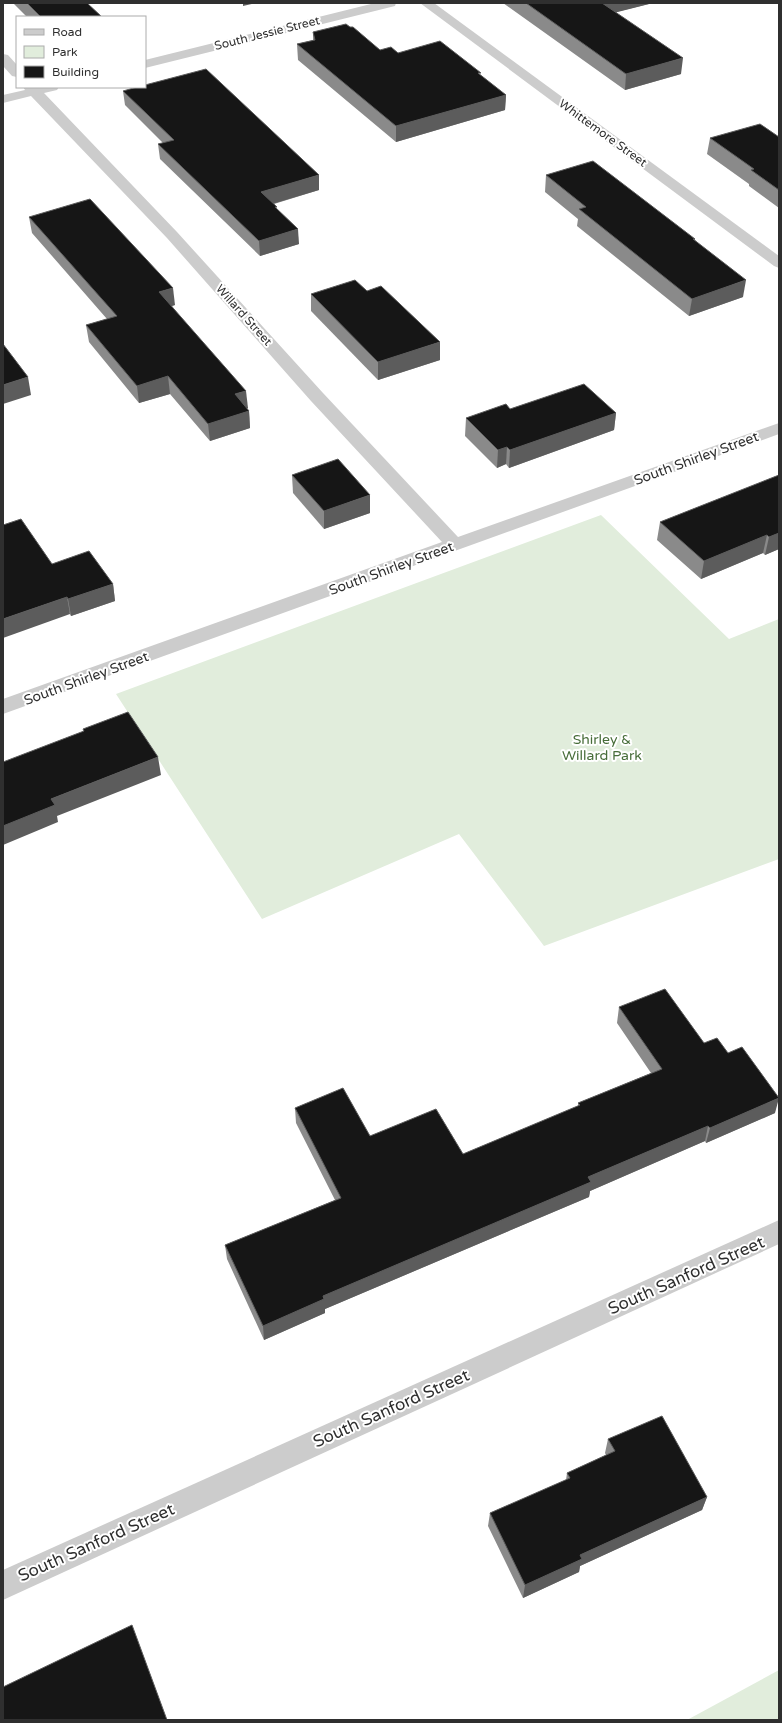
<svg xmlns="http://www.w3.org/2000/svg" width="782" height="1723" viewBox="0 0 782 1723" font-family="'Varela Round',sans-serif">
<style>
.green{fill:#e1eddc}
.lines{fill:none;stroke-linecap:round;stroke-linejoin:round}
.street{fill:#ccc;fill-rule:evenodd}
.wall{fill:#8a8a8a}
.shaded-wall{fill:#5c5c5c}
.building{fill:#161616;stroke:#5c5c5c}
.labels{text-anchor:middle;stroke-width:4;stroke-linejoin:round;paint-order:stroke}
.far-street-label{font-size:12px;fill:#2f2f2f;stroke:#fff}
.street-label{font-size:14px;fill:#2f2f2f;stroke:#fff}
.park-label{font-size:14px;fill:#476d39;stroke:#fff}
.near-street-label{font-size:17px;fill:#2f2f2f;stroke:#fff}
</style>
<rect width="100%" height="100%" fill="#fff"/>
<!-- green -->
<g class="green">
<path d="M601,515L729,639L779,619V859L544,946L459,834L262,919L116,694Z"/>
<path d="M779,1670V1720H687Z"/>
</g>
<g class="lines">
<!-- street -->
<g class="street">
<path d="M375,3H396L395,6L145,68V60Z"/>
<path d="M420,3H434L779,256V268L774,266Z"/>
<path d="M3,54L8,55L17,65V77L12,76L3,66Z"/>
<path d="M23,87H59L57,90L44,93L177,232L323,393L458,537L779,423V434L3,714V699L442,542L311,401L167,238L31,96L3,103V95L25,90Z"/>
<path d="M779,1220V1244L3,1600V1570Z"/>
</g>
</g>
<!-- wall -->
<g class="wall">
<path d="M13,3H87L102,17H27Z"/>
<path d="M503,3H653L616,12L681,74L625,90Z"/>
<path d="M313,32L380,50L398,53L481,76L506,95L505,110L396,142L298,60L297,44L313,40Z"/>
<path d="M123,91L319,190L274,204L299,244L260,256L160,159L158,144L163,143L125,105Z"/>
<path d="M779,137V208L749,186V184L707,154L710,138Z"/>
<path d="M546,175L695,239V240L743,297L689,316L577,226L578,219L545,192Z"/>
<path d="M29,217L175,305L172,306L248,408H247L249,411L250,428L210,441L170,394L139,403L89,342L86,325L107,319L32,233Z"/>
<path d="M311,294L440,360L378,380L311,311Z"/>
<path d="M510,409L616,413L614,430L509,468L506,464L497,468L465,436L466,418Z"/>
<path d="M292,475L370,513L324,529L293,493Z"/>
<path d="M779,475V549L765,555L763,553L701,579L657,540L660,522Z"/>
<path d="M52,564L113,584L115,601L71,616L70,614Z"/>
<path d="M619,1007L728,1053L775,1113L706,1143L705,1141L590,1191L589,1197L325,1309V1313L264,1340L227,1259L225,1245L335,1200L296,1123L295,1108L370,1136L463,1154L578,1106V1103L651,1073L617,1023Z"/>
<path d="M608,1439L707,1497L702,1510L580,1566L579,1572L523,1598L488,1526L490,1513L566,1480L567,1473L606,1455L605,1453Z"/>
</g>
<!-- shaded-wall -->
<g class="shaded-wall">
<path d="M243,3H256L243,6Z"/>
<path d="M599,3H653L598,17Z"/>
<path d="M683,58L681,74L625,90L626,74Z"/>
<path d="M506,95L505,110L396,142V126Z"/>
<path d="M319,175V190L262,207L261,192Z"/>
<path d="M298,229L299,244L260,256L259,241Z"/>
<path d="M746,280L743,297L689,316L692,299Z"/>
<path d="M173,288L175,305L161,309L159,292Z"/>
<path d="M440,342V360L378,380V362Z"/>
<path d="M168,376L170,394L139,403L137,386Z"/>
<path d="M28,377L31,395L3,404V385Z"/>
<path d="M246,391L248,408L236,412L235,394Z"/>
<path d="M249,411L250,428L210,441L208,424Z"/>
<path d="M616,413L614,430L509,468L510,450Z"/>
<path d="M507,447L506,464L497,468L498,450Z"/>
<path d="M370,495V513L324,529V511Z"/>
<path d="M779,533V549L765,555L769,537Z"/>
<path d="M767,535L763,553L701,579L704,561Z"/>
<path d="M113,584L115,601L71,616L68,599Z"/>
<path d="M67,597L70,614L3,638V619Z"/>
<path d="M158,757L161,775L57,816L58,822L3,845V826L51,799Z"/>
<path d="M779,1098L775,1113L706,1143L710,1128Z"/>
<path d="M708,1126L705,1141L590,1191L589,1197L325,1309V1313L264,1340L263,1326L323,1296L588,1177Z"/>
<path d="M707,1497L702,1510L580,1566L579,1572L523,1598L525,1585L580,1555Z"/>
</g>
<!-- building -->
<g class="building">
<path d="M27,3H87L102,17H41Z"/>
<path d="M526,3H602L683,58L626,74Z"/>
<path d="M346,24L350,27H353L380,50L391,47L398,53L440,41L481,73H478L506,95L396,126L297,44L315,40L313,32Z"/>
<path d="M206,69L319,175L261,192L277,207H275L298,229L259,241L158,144L174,140L123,91L137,87H145V85Z"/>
<path d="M760,124L779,137V190L751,170L754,169L710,138Z"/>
<path d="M593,161L695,239H693L746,280L692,299L579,209L586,207L546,175Z"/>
<path d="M90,199L173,288L159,292L246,391L235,394L249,411L208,424L168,376L137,386L86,325L117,316L29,217Z"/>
<path d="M355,280L367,291L381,286L440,342L378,362L311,294Z"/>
<path d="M3,344L28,377L3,385Z"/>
<path d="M584,384L616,413L510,450L507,447L498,450L466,418L506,404L510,409Z"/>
<path d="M338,459L370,495L324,511L292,475Z"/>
<path d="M779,475V533L769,537L767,535L704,561L660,522Z"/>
<path d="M21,519L52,564L89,551L113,584L68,599L67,597L3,619V525Z"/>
<path d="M128,712L158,757L51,799L55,805L3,826V762L84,731L83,729Z"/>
<path d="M665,989L704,1043L717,1038L728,1053L742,1047L779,1098L710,1128L708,1126L588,1177L591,1182L323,1296L324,1299L263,1326L225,1245L341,1198L295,1108L343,1088L370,1136L436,1109L463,1154L580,1105L578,1103L662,1069L619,1007Z"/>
<path d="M662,1416L707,1497L580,1555L582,1559L525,1585L490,1513L570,1478L567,1473L615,1451L608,1439Z"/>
<path d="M132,1625L167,1720H3V1687Z"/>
</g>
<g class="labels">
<!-- far-street labels -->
<g class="far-street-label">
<text transform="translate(267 33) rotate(-14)" y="4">South Jessie Street</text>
<text transform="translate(603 133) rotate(36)" y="4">Whittemore Street</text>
<text transform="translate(244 315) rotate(48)" y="4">Willard Street</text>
</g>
<!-- street labels -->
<g class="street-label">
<text transform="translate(696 458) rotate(-20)" y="5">South Shirley Street</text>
<text transform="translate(391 568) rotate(-20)" y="5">South Shirley Street</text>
<text transform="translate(86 678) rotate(-20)" y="5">South Shirley Street</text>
</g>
<!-- park labels -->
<g class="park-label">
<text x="602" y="744">Shirley &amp;<tspan x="602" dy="16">Willard Park</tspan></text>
</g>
<!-- near-street labels -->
<g class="near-street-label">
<text transform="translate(686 1275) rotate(-24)" y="6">South Sanford Street</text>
<text transform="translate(391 1408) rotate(-24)" y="6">South Sanford Street</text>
<text transform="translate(96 1542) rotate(-24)" y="6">South Sanford Street</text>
</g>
</g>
<!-- border -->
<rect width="782" height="1723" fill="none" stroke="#2f2f2f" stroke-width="8"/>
<!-- legend -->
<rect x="16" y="16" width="130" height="72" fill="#ffffff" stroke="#acacac"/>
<rect x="24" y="29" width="20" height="6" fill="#cccccc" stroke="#acacac"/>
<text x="52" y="36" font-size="12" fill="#2f2f2f">Road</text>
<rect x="24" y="46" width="20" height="12" fill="#e1eddc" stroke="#acacac"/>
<text x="52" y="56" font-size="12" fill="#2f2f2f">Park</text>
<rect x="24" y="66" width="20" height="12" fill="#161616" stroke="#acacac"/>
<text x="52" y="76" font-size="12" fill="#2f2f2f">Building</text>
</svg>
